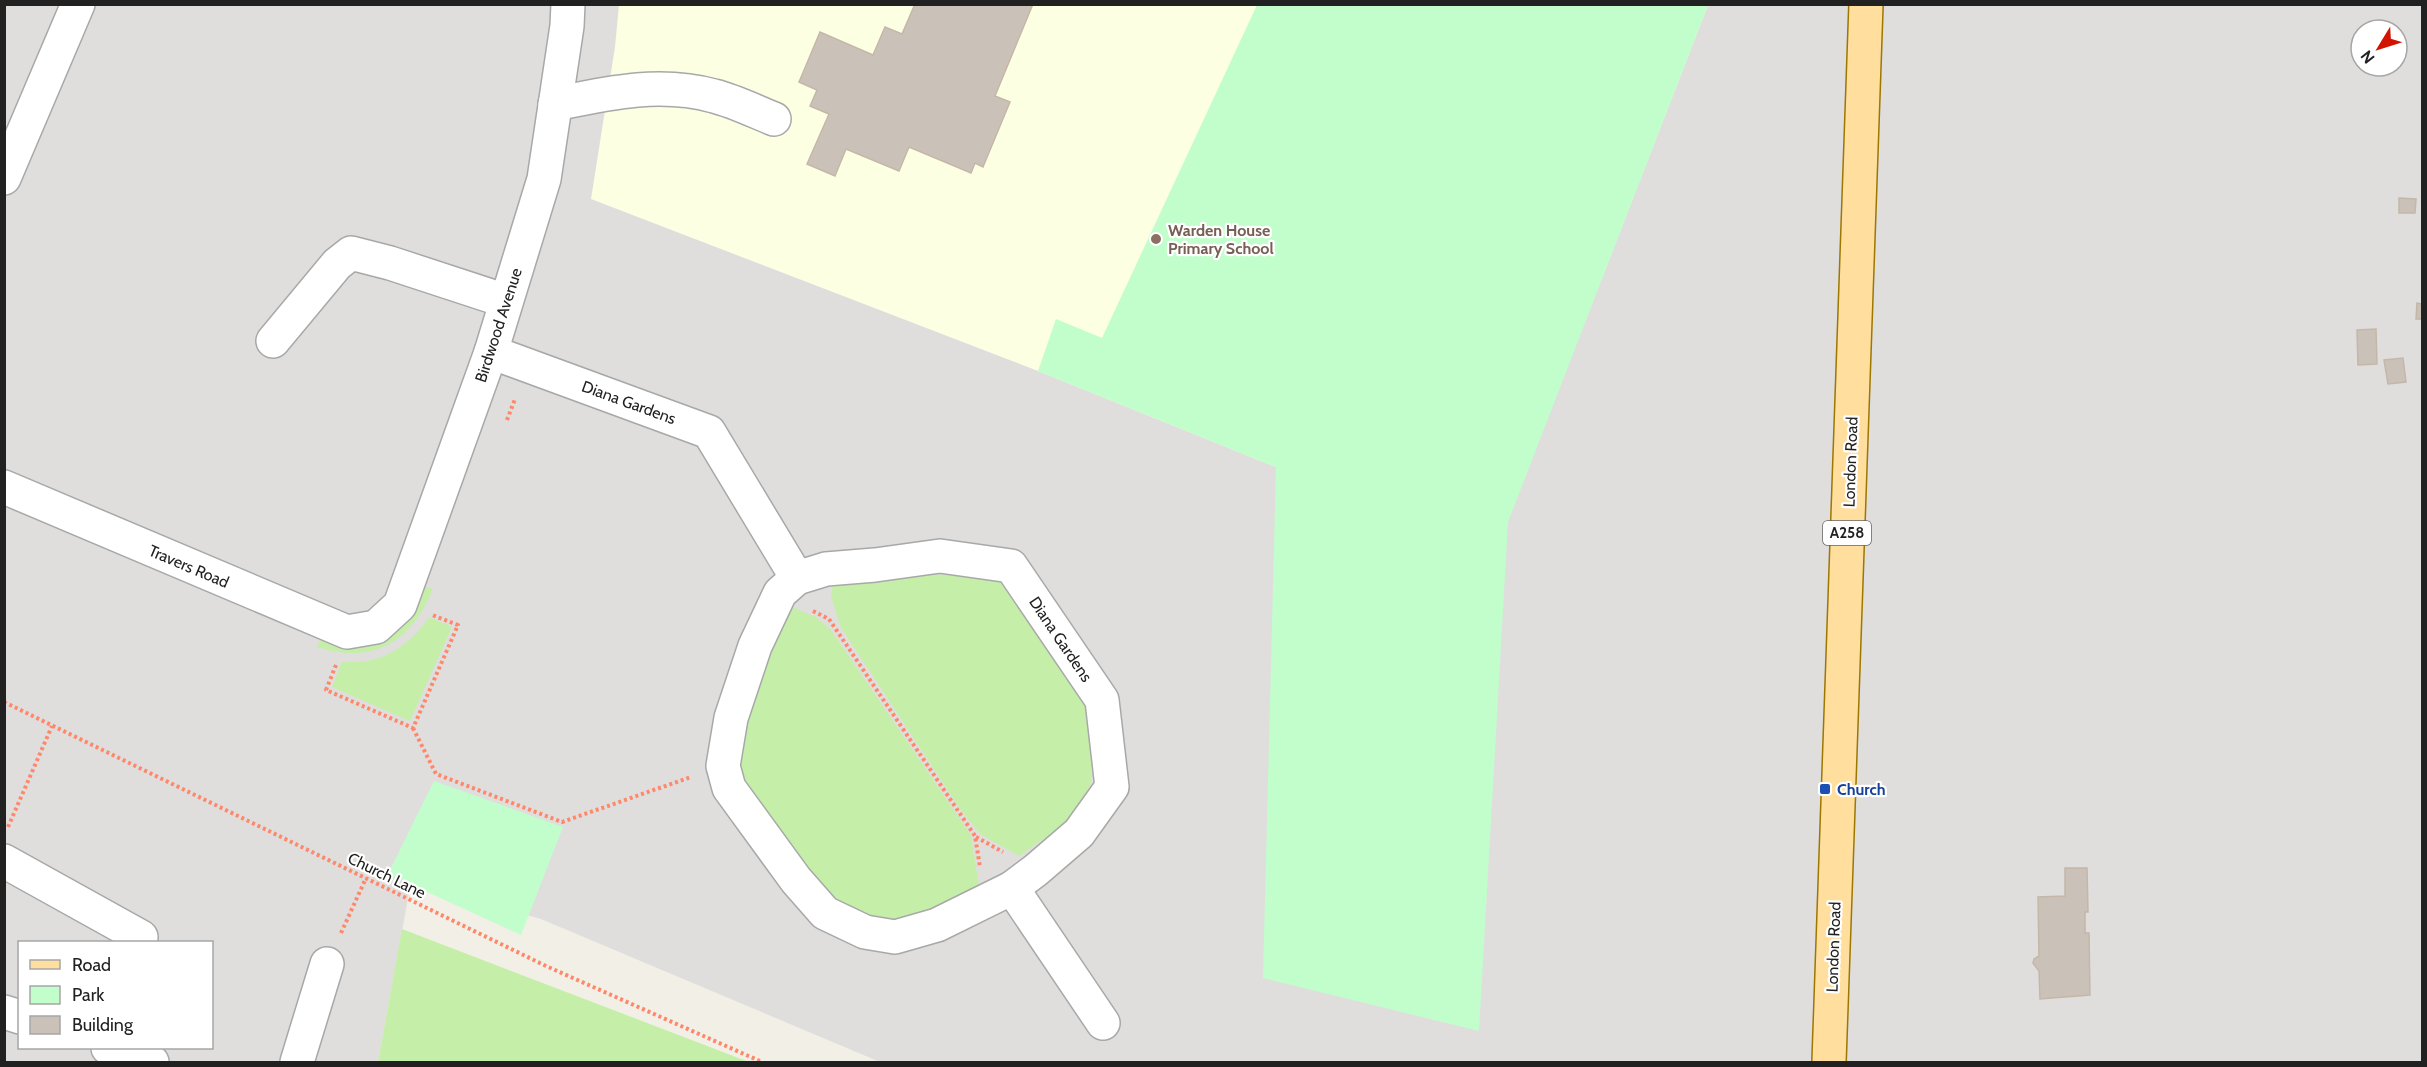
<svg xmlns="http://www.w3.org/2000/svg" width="2427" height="1067" viewBox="0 0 2427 1067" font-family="Cabin,sans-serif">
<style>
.residential{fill:#dfdedd;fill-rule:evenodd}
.education{fill:#fcffe2}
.grass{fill:#c5efa9}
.park{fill:#c1fecc}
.building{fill:#cac2b9;stroke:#c5b7a7;stroke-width:1.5}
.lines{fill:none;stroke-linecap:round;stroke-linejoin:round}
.minor-casing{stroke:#a8a8a8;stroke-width:36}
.major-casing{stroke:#9d7700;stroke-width:36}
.path{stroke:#ff876a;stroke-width:4;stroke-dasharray:3 3;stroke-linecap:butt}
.minor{stroke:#fff;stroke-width:33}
.major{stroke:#ffde9e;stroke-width:33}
.education-dot{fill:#8d6e63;stroke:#fff;stroke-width:2}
.transit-dot{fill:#1a4fb4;stroke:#fff;stroke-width:2}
.labels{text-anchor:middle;stroke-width:4.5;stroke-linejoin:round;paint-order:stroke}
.shield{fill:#fff;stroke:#646464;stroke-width:1.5}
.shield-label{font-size:15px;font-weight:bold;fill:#212121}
.education-label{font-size:16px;font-weight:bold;fill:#785e54;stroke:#fff;text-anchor:start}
.street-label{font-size:16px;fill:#212121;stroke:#fff}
.transit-label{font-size:16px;font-weight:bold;fill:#164399;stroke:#fff;text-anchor:start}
</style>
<rect width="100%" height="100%" fill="#f2efe6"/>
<!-- residential -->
<path class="residential" d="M5,5H2422V1062H880L541,919L411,882L378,1062H5ZM2361,30H2397V66H2361ZM20,942H212V1048H20Z"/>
<!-- education -->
<path class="education" d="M619,5H1708L1602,278L1276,467L1038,371L591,199L615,47Z"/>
<!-- grass -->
<g class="grass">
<path d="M891,573L991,576L1010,587L1095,720L1097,753L1090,786L1071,820L1019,856L980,834L960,809L840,626L831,596L834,577Z"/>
<path d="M424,586L433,589C411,642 374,665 317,647L320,640L347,645L416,605Z"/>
<path d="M792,607L816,617L831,630L971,835L979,885L945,907L898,928L836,907L745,787L734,759L766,662Z"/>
<path d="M429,617L452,627L410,721L332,687L342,661C378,667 410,646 429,617Z"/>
<path d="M402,929L749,1062H378Z"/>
</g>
<!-- park -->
<g class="park">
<path d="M1257,5H1708L1508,522L1479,1031L1263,978L1276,467L1038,371L1056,319L1102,338Z"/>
<path d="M434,781L563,827L521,935L388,874Z"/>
</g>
<!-- building -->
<g class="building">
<path d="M915,4H1033L995,96L1010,102L983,167L975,163L971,173L909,147L899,171L846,149L835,176L807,164L829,114L810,106L817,90L799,82L820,32L873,55L885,27L902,34Z"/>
<path d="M2399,198L2416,199L2415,213H2399Z"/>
<path d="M2417,303L2422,304V319H2416Z"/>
<path d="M2376,329L2377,364L2358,365L2357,330Z"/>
<path d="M2403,358L2406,382L2388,384L2384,360Z"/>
<path d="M2065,868H2087L2088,912H2085V933H2089L2090,995L2040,999L2039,971L2033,963L2034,959L2039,956L2038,897L2065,896Z"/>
</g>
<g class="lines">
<!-- minor casing -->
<g class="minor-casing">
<g id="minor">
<path d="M555,104C608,93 660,81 714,96C734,101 754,111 774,119"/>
<path d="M4,178L78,4"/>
<path d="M273,341L337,264L351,253L390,263L506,301"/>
<path d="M491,352L709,432L797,578"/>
<path d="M4,487L347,632L376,627L400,605L491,352L544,179L567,26L568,4"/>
<path d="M940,556L1011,566L1102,700L1112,787L1079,833L1036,870L1012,888L937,925L895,937L865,932L825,913L796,880L729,788L723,766L731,718L755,646L780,593L797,578L826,569L875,565Z"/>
<path d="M4,861L141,937L138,942"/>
<path d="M1012,888L1103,1023"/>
<path d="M4,1012L20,1017"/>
<path d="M108,1048L152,1062"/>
<path d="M297,1062L327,964"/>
</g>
</g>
<!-- major casing -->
<g class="major-casing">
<path id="major" d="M1829,1062L1866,4"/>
</g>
<!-- path -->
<g class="path">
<path d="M507,420L515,399"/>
<path d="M813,611L829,619L975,836L980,867"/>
<path d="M336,665L326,690L413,728L458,625L432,615"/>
<path d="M4,702L546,966L762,1062"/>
<path d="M413,728L436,774L562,822L691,777"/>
<path d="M8,827L52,726"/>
<path d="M976,837L1003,852"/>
<path d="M341,933L366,878"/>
</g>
<!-- minor -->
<use href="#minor" class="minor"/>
<!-- major -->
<use href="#major" class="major"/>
</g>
<!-- markers -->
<circle class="education-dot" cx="1156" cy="239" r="6"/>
<rect class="transit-dot" x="1819" y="783" width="12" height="12" rx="3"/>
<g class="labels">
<!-- shield labels -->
<rect class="shield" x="1823" y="521" width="48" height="24" rx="4.5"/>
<g class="shield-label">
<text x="1847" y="538">A258</text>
</g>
<!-- education labels -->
<g class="education-label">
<text x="1168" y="236">Warden House<tspan x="1168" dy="18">Primary School</tspan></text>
</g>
<!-- street labels -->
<g class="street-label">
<text transform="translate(498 325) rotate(-72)" y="6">Birdwood Avenue</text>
<text transform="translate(629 402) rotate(20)" y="6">Diana Gardens</text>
<text transform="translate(1850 462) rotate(-88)" y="6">London Road</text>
<text transform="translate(189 566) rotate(23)" y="6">Travers Road</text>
<text transform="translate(1061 639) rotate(56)" y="6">Diana Gardens</text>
<text transform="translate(387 875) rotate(26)" y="6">Church Lane</text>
<text transform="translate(1833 947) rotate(-88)" y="6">London Road</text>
</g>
<!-- transit labels -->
<g class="transit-label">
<text x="1837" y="795">Church</text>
</g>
</g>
<!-- border -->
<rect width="2427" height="1067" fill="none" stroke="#212121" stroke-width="12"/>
<!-- legend -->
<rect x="18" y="941" width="195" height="108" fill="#ffffff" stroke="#a6a6a6" stroke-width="1.5"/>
<rect x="30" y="960" width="30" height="9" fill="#ffde9e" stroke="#a6a6a6" stroke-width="1.5"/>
<text x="72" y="971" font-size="18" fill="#212121">Road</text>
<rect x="30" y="986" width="30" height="18" fill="#c1fecc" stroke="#a6a6a6" stroke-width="1.5"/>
<text x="72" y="1001" font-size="18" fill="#212121">Park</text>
<rect x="30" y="1016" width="30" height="18" fill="#cac2b9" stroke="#a6a6a6" stroke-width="1.5"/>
<text x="72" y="1031" font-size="18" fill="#212121">Building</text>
<!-- north arrow -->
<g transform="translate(2379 48) rotate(232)"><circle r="28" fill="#ffffff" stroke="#a6a6a6" stroke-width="1.5"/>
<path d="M0-4.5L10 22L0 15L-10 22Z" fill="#d11300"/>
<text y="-9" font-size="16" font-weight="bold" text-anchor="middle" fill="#212121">N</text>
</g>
</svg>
